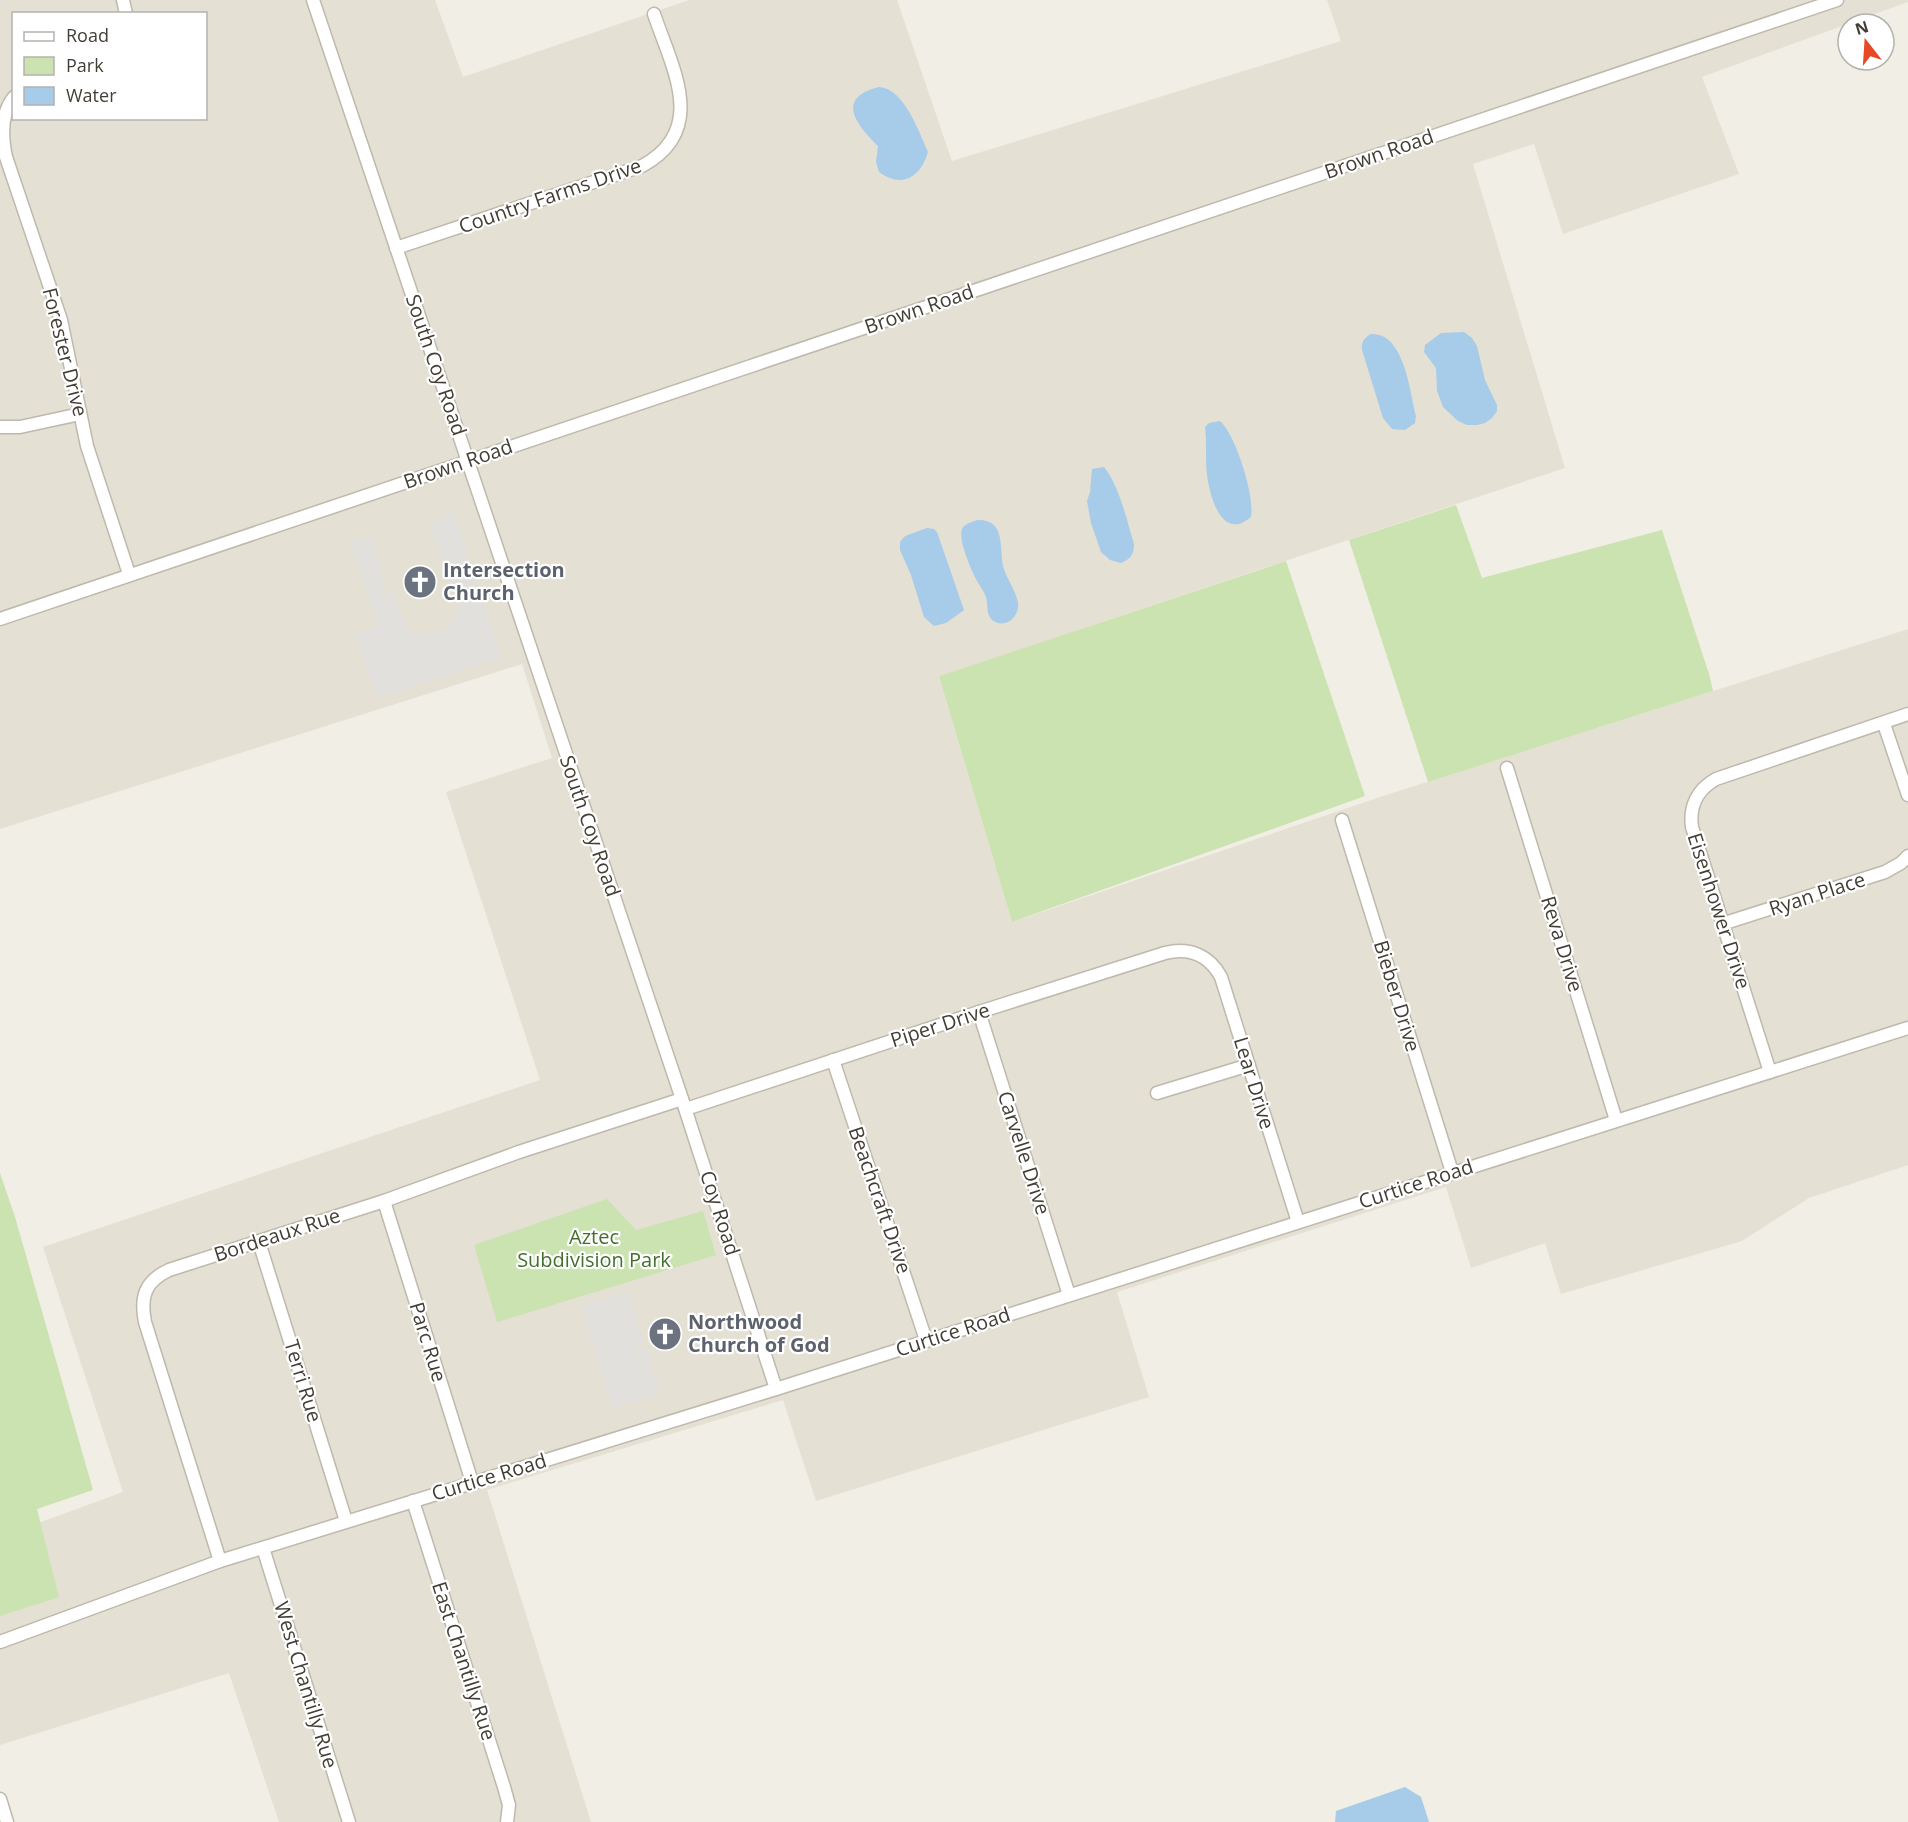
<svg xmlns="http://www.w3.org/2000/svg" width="1908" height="1822" viewBox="0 0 1908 1822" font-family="'Open Sans',sans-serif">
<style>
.residential{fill:#e5e0d4;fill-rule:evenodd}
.green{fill:#cbe2b1}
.parking{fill:#e2e0dd}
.water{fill:#a6cce9}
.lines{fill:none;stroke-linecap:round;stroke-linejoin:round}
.minor-casing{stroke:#bfb8ac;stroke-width:15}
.minor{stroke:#fff;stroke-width:12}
.labels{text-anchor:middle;stroke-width:4.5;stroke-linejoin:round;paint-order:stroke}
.street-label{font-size:20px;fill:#433e35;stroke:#fff}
.worship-label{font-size:20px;font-weight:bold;fill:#5b616d;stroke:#fff;text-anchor:start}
.park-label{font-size:20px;fill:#456f2e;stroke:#fff}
</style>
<rect width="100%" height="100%" fill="#f1eee5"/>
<!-- residential -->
<path class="residential" d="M0,0H435L463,77L689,0H897L952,161L1341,41L1327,0H1908V2L1702,77L1739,174L1563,234L1534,144L1473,164L1565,468L939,676L1012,922L1380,797L1908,629V1165L1809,1198L1742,1241L1561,1294L1545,1243L1471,1268L1446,1187L1117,1292L1149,1397L816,1501L783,1400L487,1490L591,1822H279L229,1673L0,1745V1537L123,1492L43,1247L540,1080L446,792L552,758L522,664L0,829ZM14,14H206V118H14Z"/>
<!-- green -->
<g class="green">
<path d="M1456,505L1482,578L1662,530L1709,674L1713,691L1428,782L1349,540Z"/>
<path d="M1286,561L1365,796L1012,922L939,676Z"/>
<path d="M0,1173L15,1217L93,1490L37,1509L59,1597L0,1616Z"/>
<path d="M607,1199L636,1230L703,1211L716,1255L497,1322L474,1245Z"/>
</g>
<!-- parking -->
<g class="parking">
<path d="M454,513L501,657L377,698L355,634L379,626L350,542L371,536L386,583L380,585L383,593L393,590L407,630L413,633H423L442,631L448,628L460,604V600L446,573L429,522Z"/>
<path d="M628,1292L644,1343L635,1345L636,1350L646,1348L660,1394L613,1409L581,1306Z"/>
</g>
<!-- water -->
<g class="water">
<path d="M879,87C904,88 919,132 928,152C921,177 902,189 879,172L876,162L878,146C856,124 835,98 879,87Z"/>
<path d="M1464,332L1472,338L1477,346L1485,380L1497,405V411L1492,418L1485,423L1477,425H1467L1458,421L1443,407L1437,391L1436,368L1424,352L1425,345L1441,333Z"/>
<path d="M1371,334C1404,332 1410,391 1416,416L1415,423L1405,430L1392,429L1383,418L1362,350C1361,342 1364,338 1371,334Z"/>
<path d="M1220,421C1236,435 1255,497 1251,517C1222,542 1210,497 1207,475C1205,459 1207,443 1205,427L1209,423Z"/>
<path d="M1104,467C1119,485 1127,521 1134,544C1134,555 1130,559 1121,563L1110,560L1101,552L1091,523L1087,501L1090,492L1092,469Z"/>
<path d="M977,520C1008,519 998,551 1004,569C1008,581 1016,591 1018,603C1020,617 1004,631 991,619C986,613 988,604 986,597C983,589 976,581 973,573C969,564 958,538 962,529C964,524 972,522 977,520Z"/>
<path d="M927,528L934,529L937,532L964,610L946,623L934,626L924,617L911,575L900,550V542L905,536Z"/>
<path d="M1405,1787L1421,1797L1429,1822H1335L1336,1811Z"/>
</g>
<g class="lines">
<!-- minor casing -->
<g class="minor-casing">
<g id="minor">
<path d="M123,0L126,14"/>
<path d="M313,0L682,1099L776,1389"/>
<path d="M14,97C0,114 2,138 6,157L61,320L87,446L129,574"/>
<path d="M396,248L642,166C709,130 672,68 654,14"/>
<path d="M0,427H20L80,414"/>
<path d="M0,619L1837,0"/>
<path d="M1884,724L1908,795"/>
<path d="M1507,768L1616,1120"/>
<path d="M1342,820L1452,1172"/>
<path d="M1722,924L1885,872L1901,863L1908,856"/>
<path d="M979,1012L1069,1295"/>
<path d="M833,1060L926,1340"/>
<path d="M1770,1072L1692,827C1689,806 1698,789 1716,779L1908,714"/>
<path d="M1157,1093L1249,1065"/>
<path d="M686,1109L979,1012L1165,953C1189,947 1209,955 1221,977L1298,1222"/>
<path d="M384,1201L472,1482"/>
<path d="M259,1242L346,1521"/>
<path d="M413,1501L504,1787L509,1805L507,1822"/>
<path d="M263,1548L349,1822"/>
<path d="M220,1561L145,1322C140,1297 145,1281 169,1270L384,1201L519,1152L682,1099"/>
<path d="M0,1642L220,1561L776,1389L1908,1028"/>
<path d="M0,1799L7,1822"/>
</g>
</g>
<!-- minor -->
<use href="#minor" class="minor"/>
</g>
<!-- icons -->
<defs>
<g id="church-disc" transform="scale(1.725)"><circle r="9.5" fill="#6b7280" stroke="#fff"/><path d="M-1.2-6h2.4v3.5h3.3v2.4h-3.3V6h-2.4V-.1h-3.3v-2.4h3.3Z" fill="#fff"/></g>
</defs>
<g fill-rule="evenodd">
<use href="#church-disc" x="420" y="582"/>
<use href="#church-disc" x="665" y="1334"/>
</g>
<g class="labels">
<!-- street labels -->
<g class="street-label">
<text transform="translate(1379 154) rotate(-19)" y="7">Brown Road</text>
<text transform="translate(550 196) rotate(-19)" y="7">Country Farms Drive</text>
<text transform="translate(919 309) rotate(-19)" y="7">Brown Road</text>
<text transform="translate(65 352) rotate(76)" y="7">Forester Drive</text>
<text transform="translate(436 365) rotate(71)" y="7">South Coy Road</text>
<text transform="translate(458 464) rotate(-19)" y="7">Brown Road</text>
<text transform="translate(590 826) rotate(71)" y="7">South Coy Road</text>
<text transform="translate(1817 894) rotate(-18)" y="7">Ryan Place</text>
<text transform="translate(1719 911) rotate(72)" y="7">Eisenhower Drive</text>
<text transform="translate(1562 944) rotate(73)" y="7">Reva Drive</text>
<text transform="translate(1397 996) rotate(73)" y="7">Bieber Drive</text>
<text transform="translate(940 1025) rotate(-18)" y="7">Piper Drive</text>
<text transform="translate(1254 1083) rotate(73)" y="7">Lear Drive</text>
<text transform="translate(1024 1153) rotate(72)" y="7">Carvelle Drive</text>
<text transform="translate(1416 1184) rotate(-18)" y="7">Curtice Road</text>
<text transform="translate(880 1200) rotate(71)" y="7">Beachcraft Drive</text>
<text transform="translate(720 1213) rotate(72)" y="7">Coy Road</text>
<text transform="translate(277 1235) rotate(-18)" y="7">Bordeaux Rue</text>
<text transform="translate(953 1332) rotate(-18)" y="7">Curtice Road</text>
<text transform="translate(428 1342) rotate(73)" y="7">Parc Rue</text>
<text transform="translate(303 1381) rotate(73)" y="7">Terri Rue</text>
<text transform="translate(489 1477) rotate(-17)" y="7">Curtice Road</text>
<text transform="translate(464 1661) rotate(72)" y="7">East Chantilly Rue</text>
<text transform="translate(306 1685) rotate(73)" y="7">West Chantilly Rue</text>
</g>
<!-- worship labels -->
<g class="worship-label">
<text x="443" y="577">Intersection<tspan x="443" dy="23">Church</tspan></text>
<text x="688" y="1329">Northwood<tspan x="688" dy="23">Church of God</tspan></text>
</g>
<!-- park labels -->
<g class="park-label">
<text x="594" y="1244">Aztec<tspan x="594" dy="23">Subdivision Park</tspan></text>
</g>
</g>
<!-- legend -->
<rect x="12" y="12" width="195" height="108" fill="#ffffff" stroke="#b4b2ae" stroke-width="1.5"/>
<rect x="24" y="32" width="30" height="9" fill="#ffffff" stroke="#b4b2ae" stroke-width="1.5"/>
<text x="66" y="42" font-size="18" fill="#433e35">Road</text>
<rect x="24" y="57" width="30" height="18" fill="#cbe2b1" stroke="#b4b2ae" stroke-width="1.5"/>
<text x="66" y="72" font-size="18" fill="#433e35">Park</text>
<rect x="24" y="87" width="30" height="18" fill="#a6cce9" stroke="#b4b2ae" stroke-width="1.5"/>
<text x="66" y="102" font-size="18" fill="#433e35">Water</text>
<!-- north arrow -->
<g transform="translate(1866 42) rotate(343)"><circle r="28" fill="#ffffff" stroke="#b4b2ae" stroke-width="1.5"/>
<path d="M0-4.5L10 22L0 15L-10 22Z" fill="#e84826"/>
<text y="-9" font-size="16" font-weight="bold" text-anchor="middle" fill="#433e35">N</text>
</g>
</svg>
